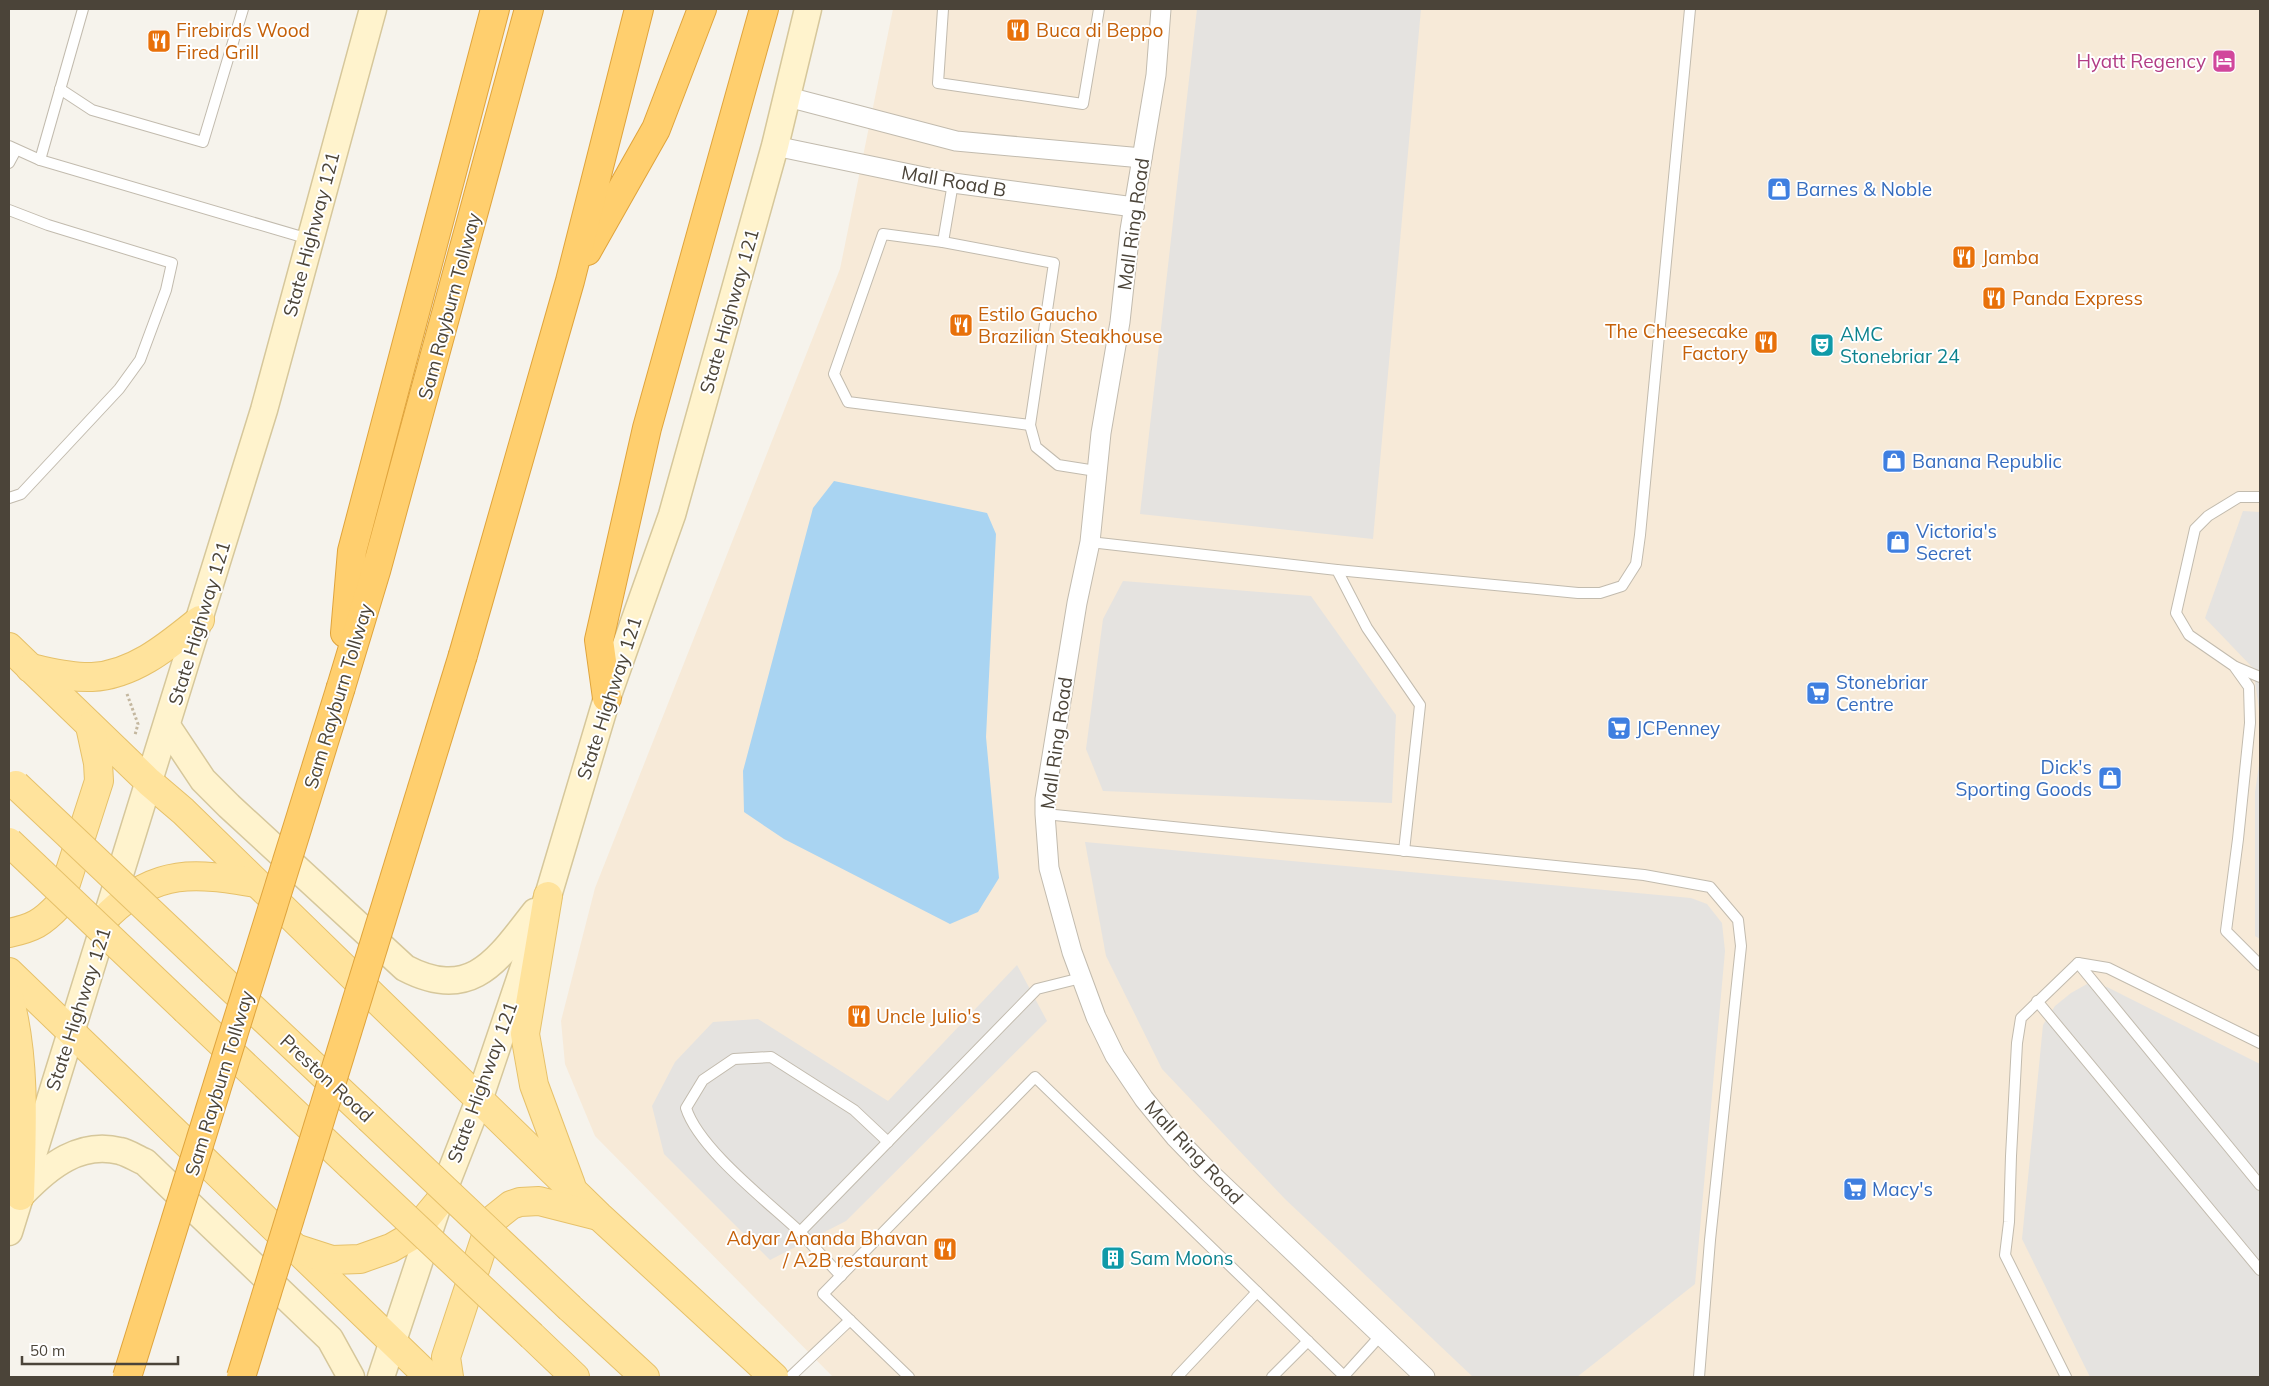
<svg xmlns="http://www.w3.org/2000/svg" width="2269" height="1386" viewBox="0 0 2269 1386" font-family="Mulish,sans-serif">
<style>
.commercial{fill:#f7ead8}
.parking{fill:#e5e3e0}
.water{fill:#a9d4f2}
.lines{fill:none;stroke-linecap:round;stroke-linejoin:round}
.lane-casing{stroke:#c2bbae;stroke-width:12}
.street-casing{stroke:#c2bbae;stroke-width:21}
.secondary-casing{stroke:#d6c79b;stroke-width:29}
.primary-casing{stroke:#e6c16a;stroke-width:30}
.highway-casing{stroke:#e0a43c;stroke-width:30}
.path{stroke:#c4b79f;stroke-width:3;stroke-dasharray:2.5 2.5;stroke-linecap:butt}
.lane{stroke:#fff;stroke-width:10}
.street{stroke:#fff;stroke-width:19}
.secondary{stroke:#fff3cd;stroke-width:26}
.primary{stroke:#ffe39c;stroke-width:28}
.highway{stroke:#ffcf6e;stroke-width:28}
.primary-bridge-casing{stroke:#e6c16a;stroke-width:30;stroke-linecap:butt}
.highway-bridge-casing{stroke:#e0a43c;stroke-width:30;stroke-linecap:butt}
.primary-bridge{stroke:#ffe39c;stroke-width:28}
.highway-bridge{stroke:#ffcf6e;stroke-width:28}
.labels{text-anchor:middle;stroke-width:4;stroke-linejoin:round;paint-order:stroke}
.food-label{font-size:19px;fill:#c56008;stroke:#fff;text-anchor:start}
.hotel-label{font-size:19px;fill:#b23c85;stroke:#fff;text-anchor:end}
.street-label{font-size:19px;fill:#4b4439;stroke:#fff}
.shop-label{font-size:19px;fill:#366cbe;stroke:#fff;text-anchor:start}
.culture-label{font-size:19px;fill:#0d838f;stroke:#fff;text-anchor:start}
</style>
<rect width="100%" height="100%" fill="#f6f3ec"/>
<!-- commercial -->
<path class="commercial" d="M893,9H2260V1377H833L595,1136L565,1064L561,1021L595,888L840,269Z"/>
<!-- parking -->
<g class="parking">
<path d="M1197,9H1421L1373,539L1140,514Z"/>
<path d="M2243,511L2260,512V717L2253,668L2205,618Z"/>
<path d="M1123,581L1311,596L1396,715L1392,803L1103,791L1086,749L1103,619Z"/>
<path d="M2260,758V939L2255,936V792Z"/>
<path d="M1085,842L1691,898L1707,904L1722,923L1725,951L1695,1284L1577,1377H1473L1285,1199L1162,1069L1106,956Z"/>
<path d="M1017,965L1047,1021L846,1221L770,1260L664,1154L652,1106L675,1062L713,1022L758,1019L888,1101Z"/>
<path d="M2087,984L2107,987L2260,1064V1377H2090L2022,1239L2043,1025L2055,1006L2071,993Z"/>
</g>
<!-- water -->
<path class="water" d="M834,481L987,513L996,534L986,737L999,878L978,912L950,924L784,839L744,812L743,771L813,508Z"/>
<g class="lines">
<!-- lane casing -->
<g class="lane-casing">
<g id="lane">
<path d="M943,9L938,83L1083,104L1099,9"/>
<path d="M60,89L92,110L203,142L243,9"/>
<path d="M9,146L40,160L309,239"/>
<path d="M40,160L83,9"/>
<path d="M9,163L16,150"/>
<path d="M953,183L943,242L883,234L834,374L848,402L1030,425"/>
<path d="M9,210L48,225L172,263L166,290L140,360L119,389L21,494L9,498"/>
<path d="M943,242L1054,263L1030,425L1036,447L1058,465L1096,471"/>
<path d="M2260,497H2239L2208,516L2195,529L2176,613L2189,635L2234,666L2249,687L2250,723L2238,839L2226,931L2260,965"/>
<path d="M1090,542L1337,570L1367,628L1420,705L1404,851"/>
<path d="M1337,570L1578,593H1600L1622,586L1636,564L1640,535L1690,9"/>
<path d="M2236,667L2260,677"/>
<path d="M1045,814L1644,875L1710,887L1738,920L1741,946L1710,1240L1699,1377"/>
<path d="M2078,963L2260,1185"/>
<path d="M2037,1001L2260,1270"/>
<path d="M800,1232C767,1201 699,1149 686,1108L703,1080L734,1059L771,1057L854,1110L888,1142"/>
<path d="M841,1276L800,1232L1037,989L1081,978"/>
<path d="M1344,1376L1381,1335"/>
<path d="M790,1377L850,1320"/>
<path d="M909,1377L823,1294L1035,1077L1345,1377"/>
<path d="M1177,1377L1257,1292"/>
<path d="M1272,1377L1308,1341"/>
<path d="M2066,1377L2005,1255L2009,1222L2011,1156L2017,1043L2021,1018L2078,963L2108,968L2260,1043"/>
</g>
</g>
<!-- street casing -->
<g class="street-casing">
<g id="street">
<path d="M1161,9L1156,75L1130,230L1120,322L1101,433L1090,542L1077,603L1045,799V814L1049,868L1072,952L1096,1017L1115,1056L1144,1099L1176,1138L1209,1172L1425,1377"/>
<path d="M788,97L956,141L1142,158"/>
<path d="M775,146L953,183L1134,207"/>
</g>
</g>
<!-- secondary casing -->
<g class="secondary-casing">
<g id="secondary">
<path d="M167,726L203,780L229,806L405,968C472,1003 498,959 535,912"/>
<path d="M23,1193C49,1166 80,1141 120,1151C129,1153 137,1159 145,1162L330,1339L351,1377"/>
<path d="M9,1232L264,410L373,9"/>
<path d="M381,1377L439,1202L479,1100L548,896L607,698L672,515L775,146L808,9"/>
</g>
</g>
<!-- primary casing -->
<g class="primary-casing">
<g id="primary">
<path d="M9,647L149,782L183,811L599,1216L774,1377"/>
<path d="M30,668C50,672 71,678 92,677C134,675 169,645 200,620"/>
<path d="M548,896L525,1034L534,1085L571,1185"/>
<path d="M109,914C157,868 195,873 256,883"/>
<path d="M9,933C33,928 42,923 59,905L99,781L98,763L90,726"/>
<path d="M213,971L369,1118"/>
<path d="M9,972L429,1377"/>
<path d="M9,997C26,1061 22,1130 20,1196"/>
<path d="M186,1010L350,1165"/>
<path d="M298,1249L332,1260L360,1259L391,1248L410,1237L439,1202"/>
<path d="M570,1308L645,1377"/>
<path d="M532,1336L575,1377"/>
<path d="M449,1377L446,1357L491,1221L511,1205L520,1202L539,1201L598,1216"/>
</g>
</g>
<!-- highway casing -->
<g class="highway-casing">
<g id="highway">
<path d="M587,251L656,129L702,9"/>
<path d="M345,633L352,551L495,9"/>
<path d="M463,655L570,281L639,9"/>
<path d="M341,687L376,571L529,9"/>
<path d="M607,698L599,640L647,428L764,9"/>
</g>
</g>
<!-- path -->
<path class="path" d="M127,694L138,724L135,735"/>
<!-- lane -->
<use href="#lane" class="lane"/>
<!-- street -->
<use href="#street" class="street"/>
<!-- secondary -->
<use href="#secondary" class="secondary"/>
<!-- primary -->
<use href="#primary" class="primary"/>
<!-- highway -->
<use href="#highway" class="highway"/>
<!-- primary-bridge casing -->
<g class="primary-bridge-casing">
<g id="primary-bridge">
<path d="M16,785L213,971"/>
<path d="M9,842L186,1010"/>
<path d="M369,1118L570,1308"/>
<path d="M350,1165L532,1336"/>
</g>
</g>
<!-- highway-bridge casing -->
<g class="highway-bridge-casing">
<g id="highway-bridge">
<path d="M127,1377L341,687"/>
<path d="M241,1377L463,655"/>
</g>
</g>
<!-- primary-bridge -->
<use href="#primary-bridge" class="primary-bridge"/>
<!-- highway-bridge -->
<use href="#highway-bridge" class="highway-bridge"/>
</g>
<!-- icons -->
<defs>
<g id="restaurant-square" transform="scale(1.25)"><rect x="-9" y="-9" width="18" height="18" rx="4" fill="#e8710a" stroke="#fff"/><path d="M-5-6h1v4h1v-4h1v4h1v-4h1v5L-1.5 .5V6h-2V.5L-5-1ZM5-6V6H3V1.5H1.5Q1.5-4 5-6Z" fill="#fff"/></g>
<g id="hotel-square" transform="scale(1.25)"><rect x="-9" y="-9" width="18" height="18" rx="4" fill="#d1479c" stroke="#fff"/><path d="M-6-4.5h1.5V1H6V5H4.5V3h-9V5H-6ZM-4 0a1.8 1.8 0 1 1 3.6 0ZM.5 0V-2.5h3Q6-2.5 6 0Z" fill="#fff"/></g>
<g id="shop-square" transform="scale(1.25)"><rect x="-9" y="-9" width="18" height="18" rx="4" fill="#3f7fe0" stroke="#fff"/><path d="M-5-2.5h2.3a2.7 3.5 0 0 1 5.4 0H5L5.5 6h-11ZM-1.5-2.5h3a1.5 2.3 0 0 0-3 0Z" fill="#fff"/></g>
<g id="theatre-square" transform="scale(1.25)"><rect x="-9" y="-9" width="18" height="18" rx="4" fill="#0f9aa8" stroke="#fff"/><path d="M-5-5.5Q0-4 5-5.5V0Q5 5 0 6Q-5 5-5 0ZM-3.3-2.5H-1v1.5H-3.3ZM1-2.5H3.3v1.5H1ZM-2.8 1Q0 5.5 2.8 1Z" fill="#fff"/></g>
<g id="supermarket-square" transform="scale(1.25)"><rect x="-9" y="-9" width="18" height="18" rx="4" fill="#3f7fe0" stroke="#fff"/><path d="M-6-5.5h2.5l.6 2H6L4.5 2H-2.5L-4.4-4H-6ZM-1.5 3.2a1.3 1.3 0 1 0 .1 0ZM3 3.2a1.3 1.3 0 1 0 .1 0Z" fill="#fff"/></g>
<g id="building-square" transform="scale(1.25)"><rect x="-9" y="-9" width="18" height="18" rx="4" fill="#0f9aa8" stroke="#fff"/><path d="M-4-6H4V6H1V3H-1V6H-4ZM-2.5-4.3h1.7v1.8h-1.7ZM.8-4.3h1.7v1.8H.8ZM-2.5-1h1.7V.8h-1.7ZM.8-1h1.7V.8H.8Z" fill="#fff"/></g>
</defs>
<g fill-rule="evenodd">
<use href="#restaurant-square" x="1018" y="30"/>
<use href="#restaurant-square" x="159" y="41"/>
<use href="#hotel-square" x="2224" y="61"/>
<use href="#shop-square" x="1779" y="189"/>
<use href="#restaurant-square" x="1964" y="257"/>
<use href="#restaurant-square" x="1994" y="298"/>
<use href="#restaurant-square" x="961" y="325"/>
<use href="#restaurant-square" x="1766" y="342"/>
<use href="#theatre-square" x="1822" y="345"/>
<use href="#shop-square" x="1894" y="461"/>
<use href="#shop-square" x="1898" y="542"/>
<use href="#supermarket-square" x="1818" y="693"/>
<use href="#supermarket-square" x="1619" y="728"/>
<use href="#shop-square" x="2110" y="778"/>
<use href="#restaurant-square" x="859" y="1016"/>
<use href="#supermarket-square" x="1855" y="1189"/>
<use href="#restaurant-square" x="945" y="1249"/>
<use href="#building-square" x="1113" y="1258"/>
</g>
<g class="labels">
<!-- food labels -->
<g class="food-label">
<text x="176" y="37">Firebirds Wood<tspan x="176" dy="22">Fired Grill</tspan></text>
<text x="1036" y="37">Buca di Beppo</text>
<text x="1982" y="264">Jamba</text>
<text x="2012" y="305">Panda Express</text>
<text x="978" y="321">Estilo Gaucho<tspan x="978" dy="22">Brazilian Steakhouse</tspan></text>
<text x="1748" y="338" text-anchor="end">The Cheesecake<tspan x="1748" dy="22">Factory</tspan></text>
<text x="876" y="1023">Uncle Julio's</text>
<text x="928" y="1245" text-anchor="end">Adyar Ananda Bhavan<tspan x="928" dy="22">/ A2B restaurant</tspan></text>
</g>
<!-- hotel labels -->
<g class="hotel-label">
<text x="2206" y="68">Hyatt Regency</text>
</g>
<!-- street labels -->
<g class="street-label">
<text transform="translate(954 181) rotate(10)" y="7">Mall Road B</text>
<text transform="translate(1133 224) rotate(-82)" y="7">Mall Ring Road</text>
<text transform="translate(311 234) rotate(-75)" y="7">State Highway 121</text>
<text transform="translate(449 306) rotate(-75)" y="7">Sam Rayburn Tollway</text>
<text transform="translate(729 311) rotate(-74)" y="7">State Highway 121</text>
<text transform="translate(199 623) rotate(-73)" y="7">State Highway 121</text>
<text transform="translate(338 696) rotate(-73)" y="7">Sam Rayburn Tollway</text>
<text transform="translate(609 698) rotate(-72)" y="7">State Highway 121</text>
<text transform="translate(1056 743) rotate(-82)" y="7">Mall Ring Road</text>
<text transform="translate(78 1009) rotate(-72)" y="7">State Highway 121</text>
<text transform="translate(327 1078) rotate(43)" y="7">Preston Road</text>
<text transform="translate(482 1082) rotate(-70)" y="7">State Highway 121</text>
<text transform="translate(219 1083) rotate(-73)" y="7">Sam Rayburn Tollway</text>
<text transform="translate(1194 1152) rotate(47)" y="7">Mall Ring Road</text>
</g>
<!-- shop labels -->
<g class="shop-label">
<text x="1796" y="196">Barnes &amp; Noble</text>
<text x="1912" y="468">Banana Republic</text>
<text x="1916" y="538">Victoria's<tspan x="1916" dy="22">Secret</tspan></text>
<text x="1836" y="689">Stonebriar<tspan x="1836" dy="22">Centre</tspan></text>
<text x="1636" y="735">JCPenney</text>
<text x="2092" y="774" text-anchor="end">Dick's<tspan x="2092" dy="22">Sporting Goods</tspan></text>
<text x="1872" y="1196">Macy's</text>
</g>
<!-- culture labels -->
<g class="culture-label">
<text x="1840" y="341">AMC<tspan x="1840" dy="22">Stonebriar 24</tspan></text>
<text x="1130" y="1265">Sam Moons</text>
</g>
</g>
<!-- border -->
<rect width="2269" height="1386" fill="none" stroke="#4b4439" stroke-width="20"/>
<!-- scale -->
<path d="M22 1356v8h156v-8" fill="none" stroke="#4b4439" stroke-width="2.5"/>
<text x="30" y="1356" font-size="15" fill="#4b4439" stroke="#ffffff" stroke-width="4" paint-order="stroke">50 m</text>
</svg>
